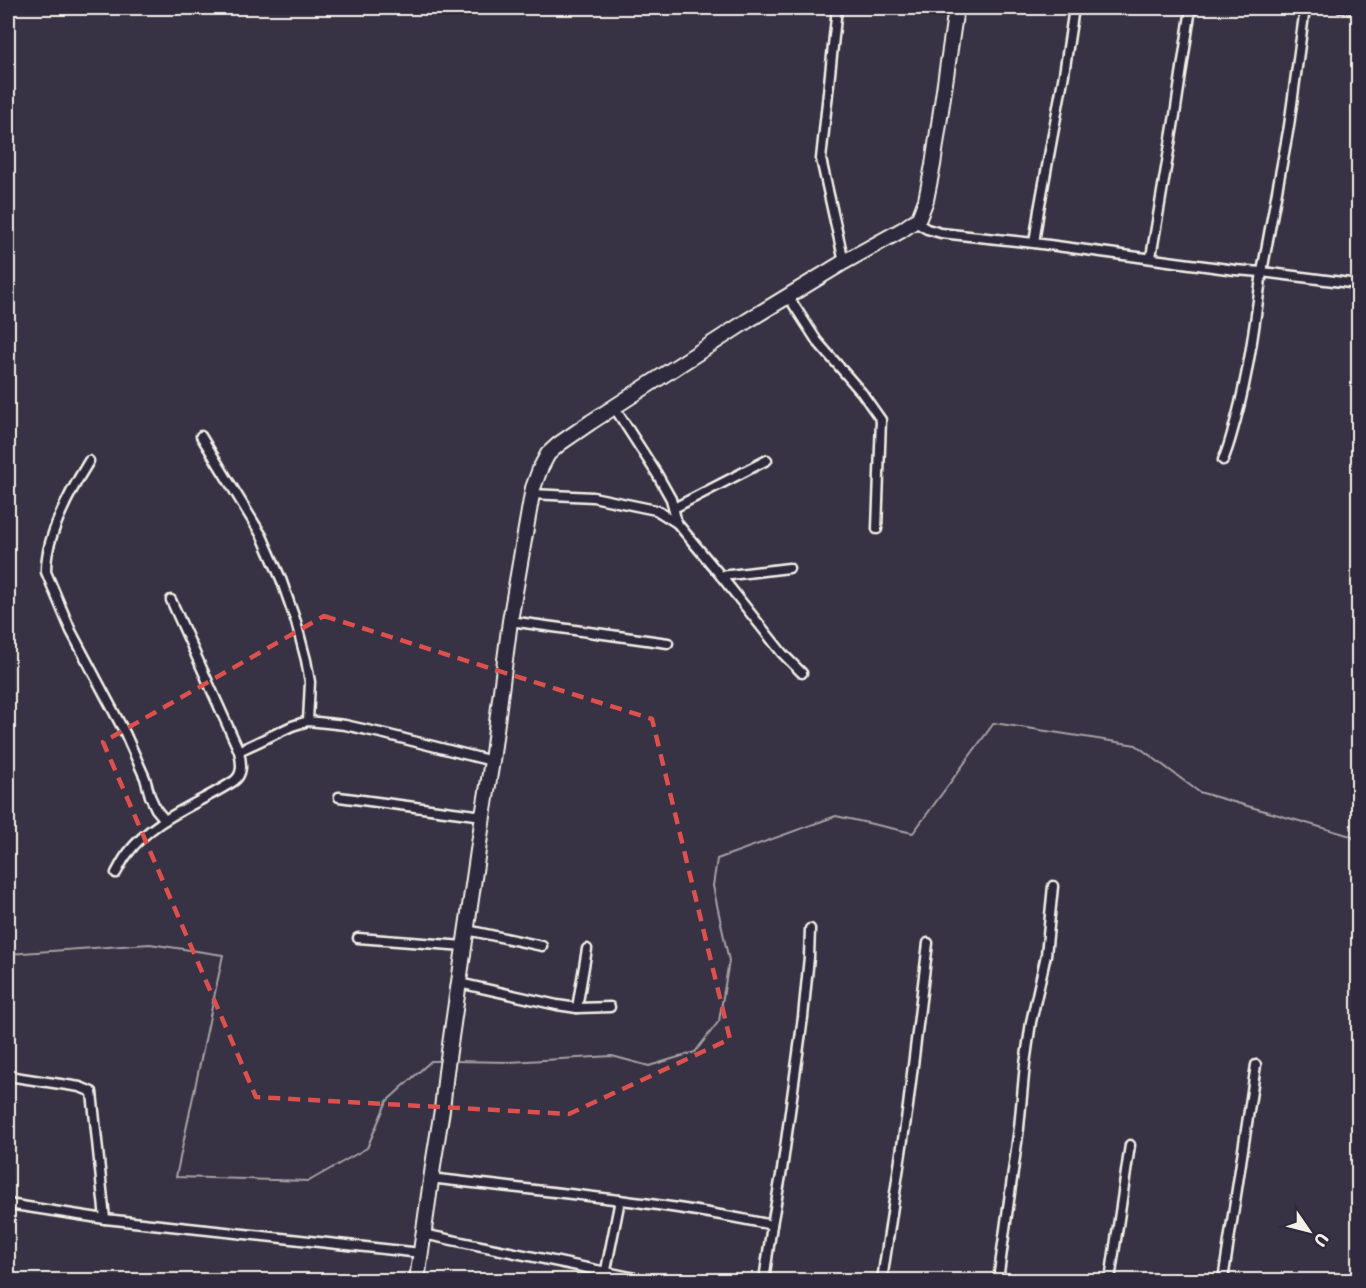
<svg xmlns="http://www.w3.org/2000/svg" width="1366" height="1288" viewBox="0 0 1366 1288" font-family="'Playpen Sans',sans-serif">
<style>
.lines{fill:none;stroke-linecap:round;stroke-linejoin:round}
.stream{stroke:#a6a2a4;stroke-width:2}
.minor-casing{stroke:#f4f1e8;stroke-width:13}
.trunk-casing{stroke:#f4f1e8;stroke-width:18}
.minor{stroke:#2f2a3d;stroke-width:8}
.trunk{stroke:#2f2a3d;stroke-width:14}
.marked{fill:none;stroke:#dc504e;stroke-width:4.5;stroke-dasharray:12 8;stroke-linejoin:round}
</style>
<rect width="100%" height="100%" fill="#373244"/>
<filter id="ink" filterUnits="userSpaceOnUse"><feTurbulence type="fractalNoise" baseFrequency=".0167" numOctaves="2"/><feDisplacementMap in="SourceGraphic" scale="12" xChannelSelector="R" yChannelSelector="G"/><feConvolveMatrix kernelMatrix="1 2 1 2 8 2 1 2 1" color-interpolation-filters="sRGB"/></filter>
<g filter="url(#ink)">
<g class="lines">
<!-- stream -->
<g class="stream">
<path d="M8,954L150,944L223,955L176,1177L309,1181L367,1148L387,1101L431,1061H442"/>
<path d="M453,1061L510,1062L612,1056L649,1066L695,1052L719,1021L729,961L713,886L717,859L836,816L913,833L994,723L1136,745L1199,792L1351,836L1358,843"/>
</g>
<!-- minor casing -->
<g class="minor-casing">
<g id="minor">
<path d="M837,8L821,159L844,262"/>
<path d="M1341,8L1358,10"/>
<path d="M915,222L927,229L941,233L1034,243L1235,270L1262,272L1289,126L1305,8"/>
<path d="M1034,243L1039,210L1064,74L1074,8"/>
<path d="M1151,257L1175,115L1191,8"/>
<path d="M788,296L817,341L862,393L881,420L877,529"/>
<path d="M614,407L657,474L671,499L677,523L721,576L782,653L802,673"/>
<path d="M201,436L262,536L281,579L296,622L306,660L310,682L308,721"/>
<path d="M1223,460C1229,447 1232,433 1236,419C1249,371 1255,322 1262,272L1358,284"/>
<path d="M89,461C71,490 45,537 46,572L71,631L125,733L145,778L150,796L156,809L165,820"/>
<path d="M532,494L593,497L646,508L656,510L677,523"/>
<path d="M674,508L767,460"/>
<path d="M721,576L789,568"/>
<path d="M510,621L668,643"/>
<path d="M239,751L292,726L308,721L345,725L385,734L492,761"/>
<path d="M339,797L483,816"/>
<path d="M116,873C120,866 123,859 128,853C154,818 199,804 234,781C244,773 241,762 239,751L171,600"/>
<path d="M467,930L542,946"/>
<path d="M358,938L464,946"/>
<path d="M459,983L557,1005L577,1008L610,1007"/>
<path d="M577,1008L587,949"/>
<path d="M8,1076L80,1087L92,1092L105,1219"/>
<path d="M431,1178C545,1192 660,1201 772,1225"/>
<path d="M8,1204L105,1219L421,1253"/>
<path d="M423,1234L645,1280"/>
<path d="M604,1280L620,1200"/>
<path d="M764,1280L772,1225L782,1170L803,1017L809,957L810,929"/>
<path d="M882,1280L908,1106L928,943"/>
<path d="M998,1280L1019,1128L1025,1064L1031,1022L1046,955L1053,886"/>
<path d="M1110,1280L1130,1145"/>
<path d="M1223,1280L1256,1065"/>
</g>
</g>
<!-- trunk casing -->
<g class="trunk-casing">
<path id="trunk" d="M417,1280L434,1159L442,1110L446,1072L483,816L492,761L510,621L533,488L540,469L548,454L559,444L591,422L747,321L844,262L902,230L919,218L926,200L933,165L956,8"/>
</g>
<!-- minor -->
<use href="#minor" class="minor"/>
<!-- trunk -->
<use href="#trunk" class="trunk"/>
</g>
</g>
<!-- marked area -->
<path class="marked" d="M324,616L652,719L730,1039L569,1114L256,1097L103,742Z"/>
<!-- margin -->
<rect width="1366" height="1288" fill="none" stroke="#2f2a3d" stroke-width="30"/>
<rect x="15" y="15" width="1336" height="1258" fill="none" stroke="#f4f1e8" stroke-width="2" filter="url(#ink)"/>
<!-- north arrow -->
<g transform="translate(1309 1231) rotate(125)" stroke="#2f2a3d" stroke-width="4.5" paint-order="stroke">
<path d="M0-4.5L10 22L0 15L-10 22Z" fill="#f4f1e8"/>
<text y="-9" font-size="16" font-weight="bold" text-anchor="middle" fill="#f4f1e8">U</text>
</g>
</svg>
